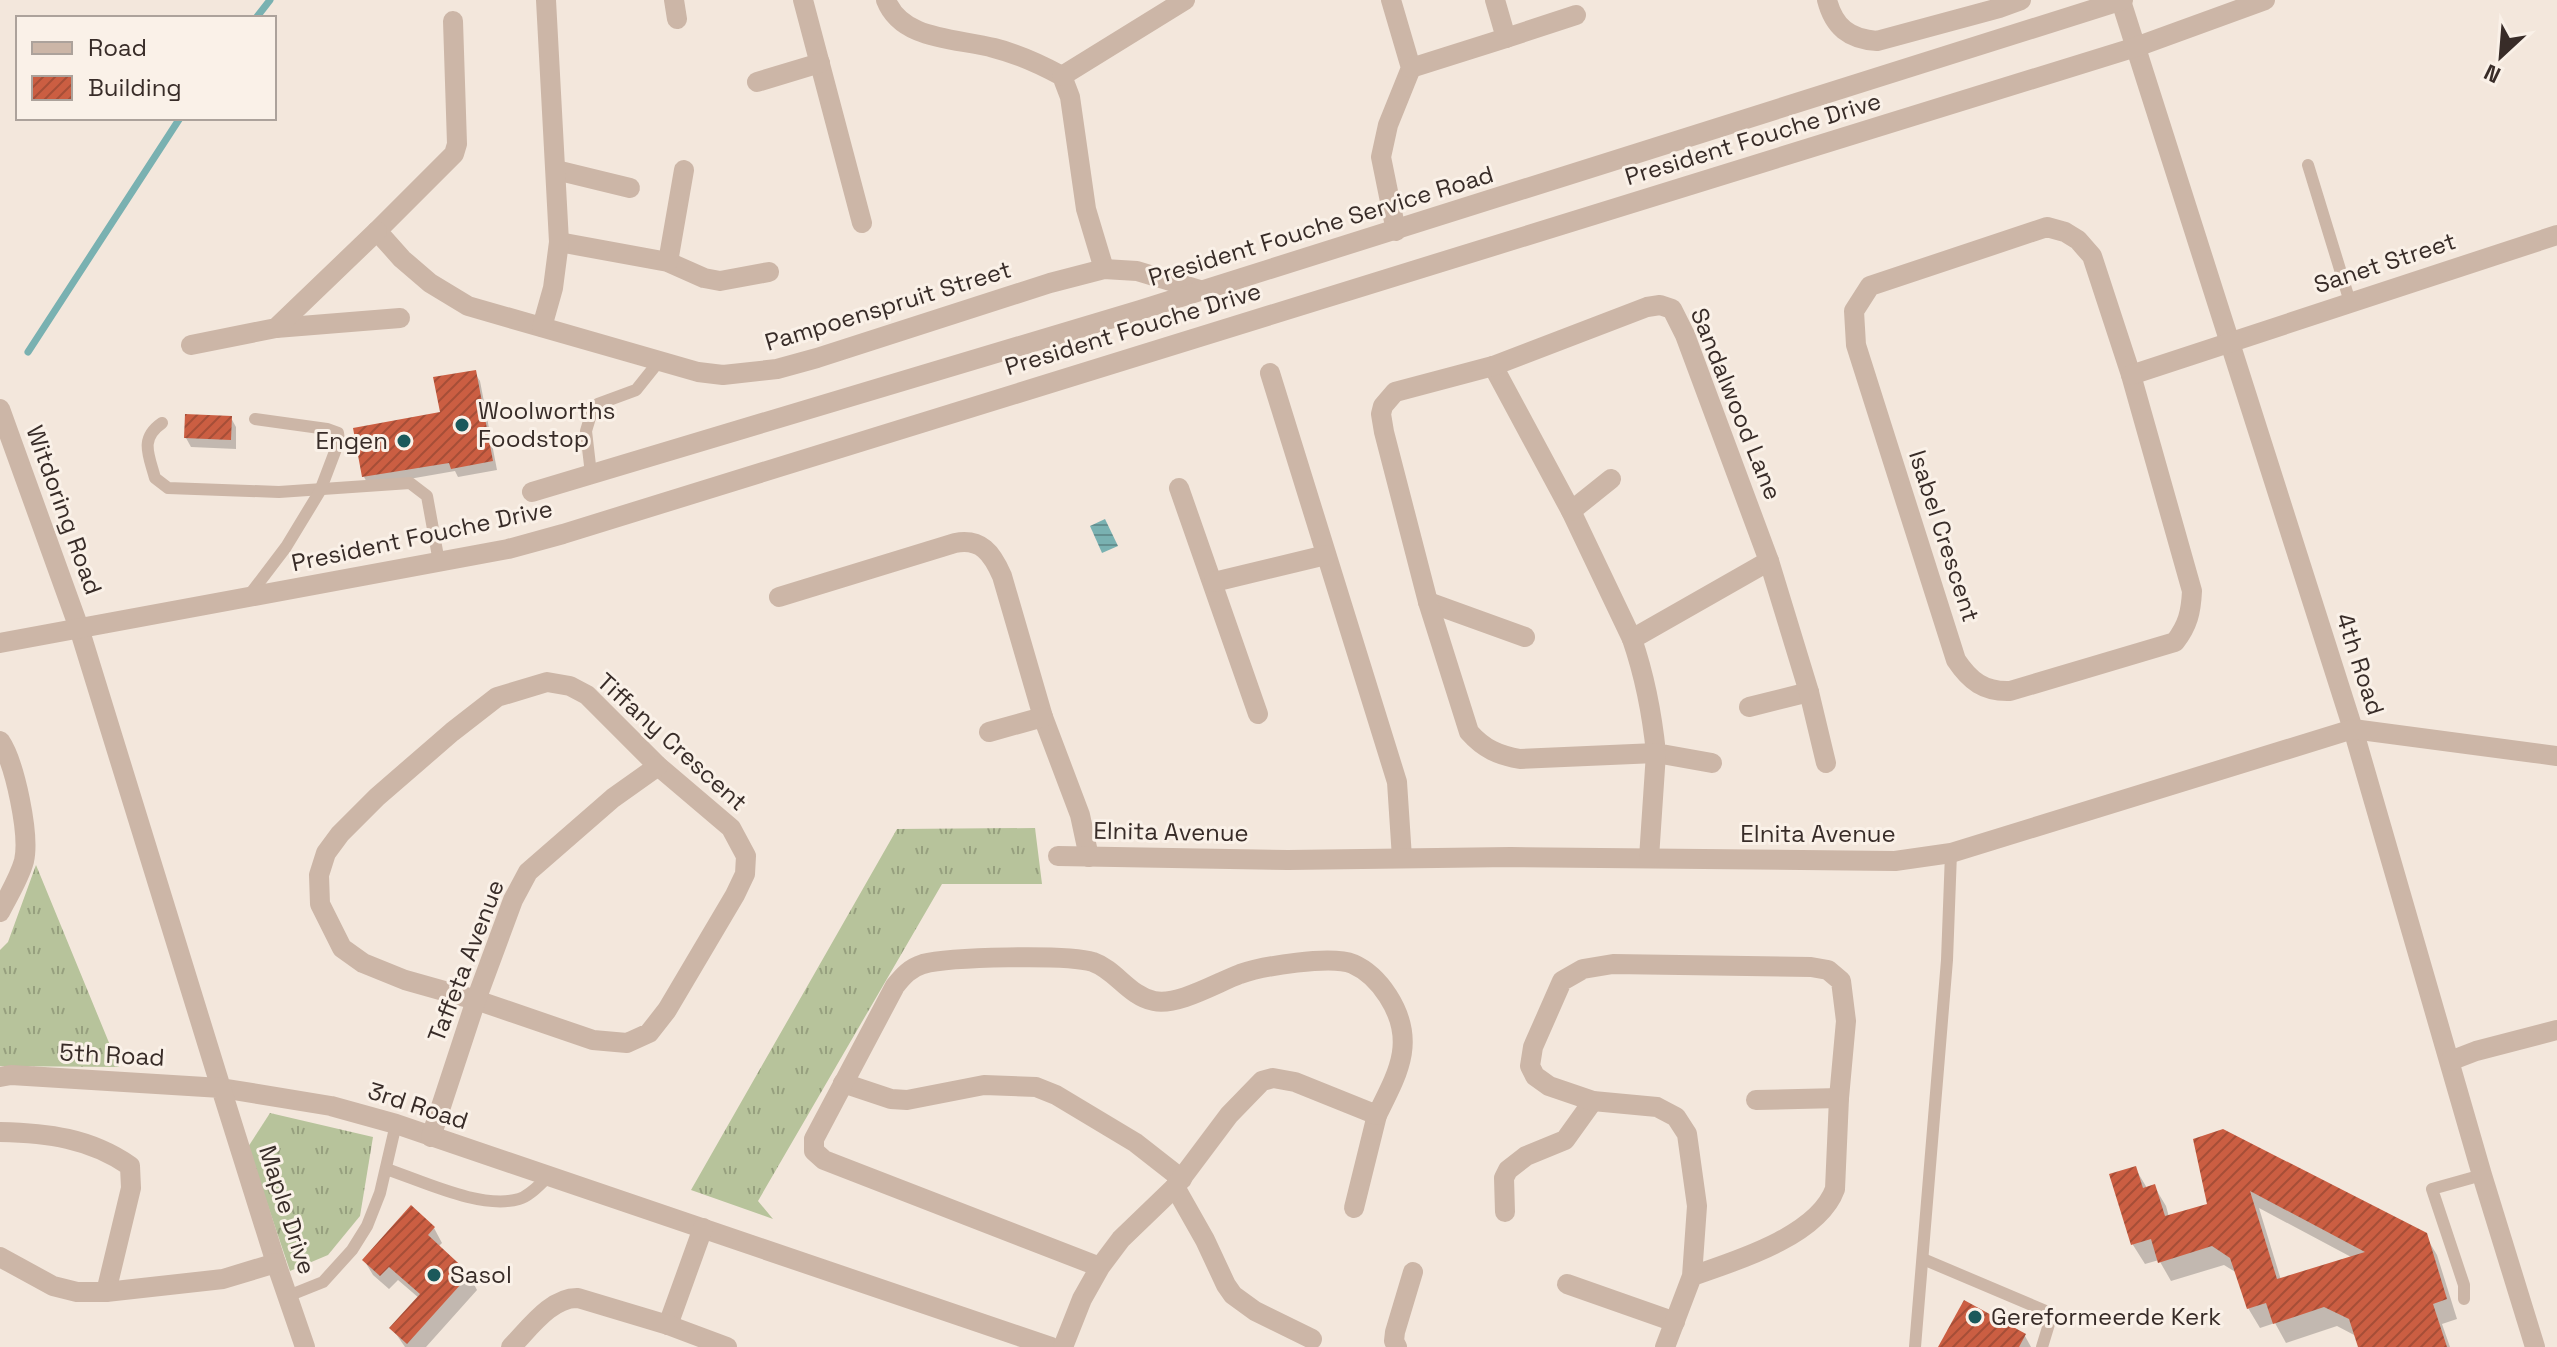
<svg xmlns="http://www.w3.org/2000/svg" width="2557" height="1347" viewBox="0 0 2557 1347" font-family="'Space Grotesk',sans-serif">
<style>
.grass{fill:url(#grass-tufts)}
.water{fill:url(#water-rules)}
.shadow{fill:#0003;fill-rule:evenodd}
.lines{fill:none;stroke-linecap:round;stroke-linejoin:round}
.stream{stroke:#79b1b1;stroke-width:7}
.building{fill:url(#building-hatch);fill-rule:evenodd}
.service{stroke:#ccb6a7;stroke-width:12}
.minor{stroke:#ccb6a7;stroke-width:20}
.tertiary{stroke:#ccb6a7;stroke-width:20}
.poi-dot{fill:#1b595b;stroke:#faf1e8;stroke-width:3}
.labels{text-anchor:middle;stroke-width:6;stroke-linejoin:round;paint-order:stroke}
.street-label{font-size:24px;fill:#382c28;stroke:#faf1e8}
.poi-label{font-size:24px;fill:#382c28;stroke:#faf1e8;text-anchor:start}
</style>
<defs>
<pattern id="grass-tufts" width="24" height="20" patternUnits="userSpaceOnUse" patternTransform="scale(2)"><rect width="24" height="20" fill="#b7c39b"/><path d="M3 7l-1-3M5 7V3M7 7l1-3M15 17l-1-3M17 17v-4M19 17l1-3" fill="none" stroke="#969f7e"/></pattern>
<pattern id="water-rules" width="6" height="5" patternUnits="userSpaceOnUse" patternTransform="scale(2)"><rect width="6" height="5" fill="#79b1b1"/><path d="M0 2.5h6" fill="none" stroke="#649090"/></pattern>
<pattern id="building-hatch" width="6" height="6" patternUnits="userSpaceOnUse" patternTransform="scale(2)"><rect width="6" height="6" fill="#cb5e42"/><path d="M-1 1l2-2M0 6l6-6M5 7l2-2" fill="none" stroke="#a64e37"/></pattern>
</defs>
<rect width="100%" height="100%" fill="#f3e7dc"/>
<!-- grass -->
<g class="grass">
<path d="M1035,828L1042,884H942L758,1201L773,1219L691,1190L897,829Z"/>
<path d="M36,865L119,1067L0,1066V950L8,942Z"/>
<path d="M270,1113L373,1137L360,1216L328,1255L290,1271L248,1147Z"/>
</g>
<!-- water -->
<path class="water" d="M1105,519L1118,546L1102,553L1090,526Z"/>
<!-- shadow -->
<g class="shadow">
<path d="M474,372L480,381L497,470L458,477L455,471L369,486L364,477L442,413Z"/>
<path d="M231,418L236,427V449L191,447L186,438Z"/>
<path d="M2196,1140L2425,1235L2437,1255L2457,1319L2442,1324L2450,1347H2360L2356,1336L2337,1326L2286,1343L2275,1323L2260,1328L2248,1308L2237,1273L2224,1265L2171,1281L2159,1260L2145,1264L2133,1245L2112,1175L2135,1168L2147,1188L2154,1186L2166,1206L2169,1217L2210,1205ZM2259,1208L2353,1258L2281,1280Z"/>
<path d="M434,1228L442,1243L438,1247L469,1275L477,1290L426,1347H405L392,1328L419,1298L398,1280L389,1289L373,1275L364,1260Z"/>
<path d="M2025,1336L2031,1347H1940Z"/>
</g>
<g class="lines">
<!-- stream -->
<g class="stream">
<path d="M256,18L270,0"/>
<path d="M28,352L180,118"/>
</g>
</g>
<!-- building -->
<g class="building">
<path d="M476,370L493,461L451,469L449,463L362,477L353,428L440,412L433,377Z"/>
<path d="M185,414L232,416L231,440L184,438Z"/>
<path d="M2223,1129L2427,1233L2447,1299L2433,1304L2447,1347H2358L2349,1319L2324,1307L2273,1324L2266,1303L2247,1309L2230,1258L2212,1246L2158,1263L2151,1239L2131,1245L2109,1174L2136,1166L2143,1188L2155,1184L2165,1216L2207,1204L2193,1139ZM2250,1191L2365,1252L2277,1279Z"/>
<path d="M411,1205L435,1227L428,1235L470,1274L407,1344L389,1328L420,1294L389,1267L380,1276L362,1260Z"/>
<path d="M1964,1300L2026,1334L2019,1347H1938Z"/>
</g>
<g class="lines">
<!-- service -->
<g class="service">
<path d="M2308,165L2350,302"/>
<path d="M162,423C139,439 149,455 155,478L168,488L279,492L410,483L427,496L439,562"/>
<path d="M591,474L586,431L592,411L598,404L636,390L660,360"/>
<path d="M248,597L286,547L320,491L339,441L338,433L327,429L255,419"/>
<path d="M386,1169C423,1181 481,1210 519,1199C530,1196 540,1184 549,1176"/>
<path d="M1923,1259L2048,1312L2049,1324L2042,1347"/>
<path d="M288,1296L323,1282L352,1250L367,1226L380,1193L396,1124"/>
<path d="M2464,1299V1285L2432,1189L2482,1175"/>
<path d="M1915,1347L1947,960L1951,853"/>
</g>
<!-- minor -->
<g class="minor">
<path d="M674,0L677,19"/>
<path d="M803,0L862,223"/>
<path d="M886,0C902,41 957,38 994,48C1018,54 1040,64 1062,76L1070,97L1086,209L1104,269"/>
<path d="M1391,0L1411,68L1388,125L1381,157L1396,231"/>
<path d="M1827,0C1834,27 1849,39 1877,41L1999,8L2021,0"/>
<path d="M2121,1L2353,729L2482,1175L2535,1347"/>
<path d="M453,21L457,144L454,154L377,231L402,259L430,283L468,306L698,372L723,375L777,369L817,358L1050,283L1104,269L1137,271L1200,290"/>
<path d="M1506,38L1576,15"/>
<path d="M1411,68L1506,38L1495,0"/>
<path d="M1062,76L1185,0"/>
<path d="M757,82L820,63"/>
<path d="M556,170L630,188"/>
<path d="M2047,227L2065,232L2078,240L2092,256L2131,375L2192,591C2191,612 2188,625 2175,642L2010,691C1984,692 1970,681 1956,660L1856,345L1854,311L1870,286Z"/>
<path d="M559,242L668,262L704,278L720,281L769,272"/>
<path d="M668,262L684,170"/>
<path d="M542,327L553,288L559,242L546,0"/>
<path d="M276,328L400,318"/>
<path d="M191,345L276,328L377,231"/>
<path d="M1493,366L1571,511L1632,639"/>
<path d="M1270,373L1397,782L1402,858"/>
<path d="M2131,375L2557,235"/>
<path d="M0,409L79,628L221,1088L331,1106L396,1124L1051,1347"/>
<path d="M1179,488L1258,714"/>
<path d="M532,492L1140,310L2123,0"/>
<path d="M1571,511L1611,479"/>
<path d="M1214,582L1326,555"/>
<path d="M779,597L955,543C981,538 992,553 1002,576L1043,717L1080,815L1089,857"/>
<path d="M1428,602L1525,637"/>
<path d="M547,682L570,686L587,695L658,766L731,828L746,856L745,874L735,895L667,1010L649,1033L627,1043L593,1040L476,1000L405,980L363,963L342,948L320,904L319,875L326,853L340,834L377,797L452,732L497,697Z"/>
<path d="M1749,707L1809,692"/>
<path d="M989,732L1043,717"/>
<path d="M0,741C15,763 30,835 24,861C19,879 8,896 0,912"/>
<path d="M1712,763L1656,753C1652,713 1645,677 1632,639L1769,561"/>
<path d="M1058,856L1288,860L1511,857L1895,861L1951,853L2353,729L2557,756"/>
<path d="M1649,858L1656,753L1520,759C1498,755 1484,749 1469,732L1428,602L1384,432L1381,414L1383,406L1395,392L1493,366L1647,307L1660,305L1672,309L1685,335L1769,561L1809,692L1826,763"/>
<path d="M2450,1061L2476,1051L2557,1030"/>
<path d="M0,1077L11,1075L221,1088L276,1263L305,1347"/>
<path d="M843,1083L891,1099L907,1100L984,1085L1036,1087L1056,1095L1136,1143L1182,1179"/>
<path d="M1756,1100L1839,1098"/>
<path d="M0,1132C47,1133 90,1138 130,1166L131,1188L106,1292"/>
<path d="M431,1137L476,1000L513,900L528,872L613,798L658,766"/>
<path d="M1175,1187L1205,1240L1226,1285L1233,1295L1255,1311L1312,1339"/>
<path d="M1354,1208L1377,1115"/>
<path d="M1505,1212L1504,1178L1508,1170L1526,1156L1565,1140L1593,1101"/>
<path d="M0,1257L53,1286L77,1292H106L223,1279L276,1263"/>
<path d="M1567,1284L1675,1322"/>
<path d="M668,1325L703,1228"/>
<path d="M511,1347C529,1329 551,1297 578,1298L668,1325L727,1347"/>
<path d="M1063,1347L1082,1299L1100,1267L1121,1239L1175,1187L1229,1115L1262,1081L1273,1078L1295,1082L1377,1115C1398,1073 1417,1041 1388,996C1379,982 1369,971 1353,964C1331,955 1263,966 1240,974C1216,983 1178,1006 1154,1001C1129,996 1116,970 1093,962C1067,954 949,957 923,964C910,968 903,976 895,986L814,1139V1151L824,1160L1100,1267"/>
<path d="M1397,1347L1394,1341L1395,1332L1413,1272"/>
<path d="M1665,1347L1692,1276L1697,1206L1687,1134L1676,1117L1657,1107L1593,1101L1549,1086L1535,1076L1530,1066L1533,1047L1562,981L1583,969L1613,964L1811,967L1828,970L1841,981L1846,1021L1839,1098L1835,1189C1818,1236 1736,1261 1692,1276"/>
</g>
<!-- tertiary -->
<path class="tertiary" d="M0,643L508,549L563,534L2136,47L2265,0"/>
</g>
<!-- markers -->
<g class="poi-dot">
<circle cx="462" cy="425" r="8"/>
<circle cx="404" cy="441" r="8"/>
<circle cx="434" cy="1275" r="8"/>
<circle cx="1975" cy="1317" r="8"/>
</g>
<g class="labels">
<!-- street labels -->
<g class="street-label">
<text transform="translate(1753 139) rotate(-17)" y="8">President Fouche Drive</text>
<text transform="translate(1321 226) rotate(-17)" y="8">President Fouche Service Road</text>
<text transform="translate(2385 263) rotate(-18)" y="8">Sanet Street</text>
<text transform="translate(888 306) rotate(-17)" y="8">Pampoenspruit Street</text>
<text transform="translate(1133 329) rotate(-17)" y="8">President Fouche Drive</text>
<text transform="translate(1736 404) rotate(68)" y="8">Sandalwood Lane</text>
<text transform="translate(64 510) rotate(70)" y="8">Witdoring Road</text>
<text transform="translate(422 536) rotate(-12)" y="8">President Fouche Drive</text>
<text transform="translate(1944 536) rotate(72)" y="8">Isabel Crescent</text>
<text transform="translate(2360 664) rotate(72)" y="8">4th Road</text>
<text transform="translate(672 742) rotate(42)" y="8">Tiffany Crescent</text>
<text transform="translate(1171 832) rotate(1)" y="8">Elnita Avenue</text>
<text x="1818" y="842">Elnita Avenue</text>
<text transform="translate(466 961) rotate(-69)" y="8">Taffeta Avenue</text>
<text transform="translate(112 1055) rotate(3)" y="8">5th Road</text>
<text transform="translate(418 1106) rotate(18)" y="8">3rd Road</text>
<text transform="translate(287 1210) rotate(72)" y="8">Maple Drive</text>
</g>
<!-- poi labels -->
<g class="poi-label">
<text x="478" y="419">Woolworths<tspan x="478" dy="28">Foodstop</tspan></text>
<text x="388" y="449" text-anchor="end">Engen</text>
<text x="450" y="1283">Sasol</text>
<text x="1991" y="1325">Gereformeerde Kerk</text>
</g>
</g>
<!-- legend -->
<rect x="16" y="16" width="260" height="104" fill="#faf1e8" stroke="#aca29b" stroke-width="2"/>
<rect x="32" y="42" width="40" height="12" fill="#ccb6a7" stroke="#aca29b" stroke-width="2"/>
<text x="88" y="56" font-size="24" fill="#382c28">Road</text>
<rect x="32" y="76" width="40" height="24" fill="url(#building-hatch)" stroke="#aca29b" stroke-width="2"/>
<text x="88" y="96" font-size="24" fill="#382c28">Building</text>
<!-- north arrow -->
<g transform="translate(2501 56) rotate(206)" stroke="#faf1e8" stroke-width="6" paint-order="stroke">
<path d="M0-6L14 30L0 20L-14 30Z" fill="#382c28"/>
<text y="-12" font-size="22" font-weight="bold" text-anchor="middle" fill="#382c28">N</text>
</g>
</svg>
